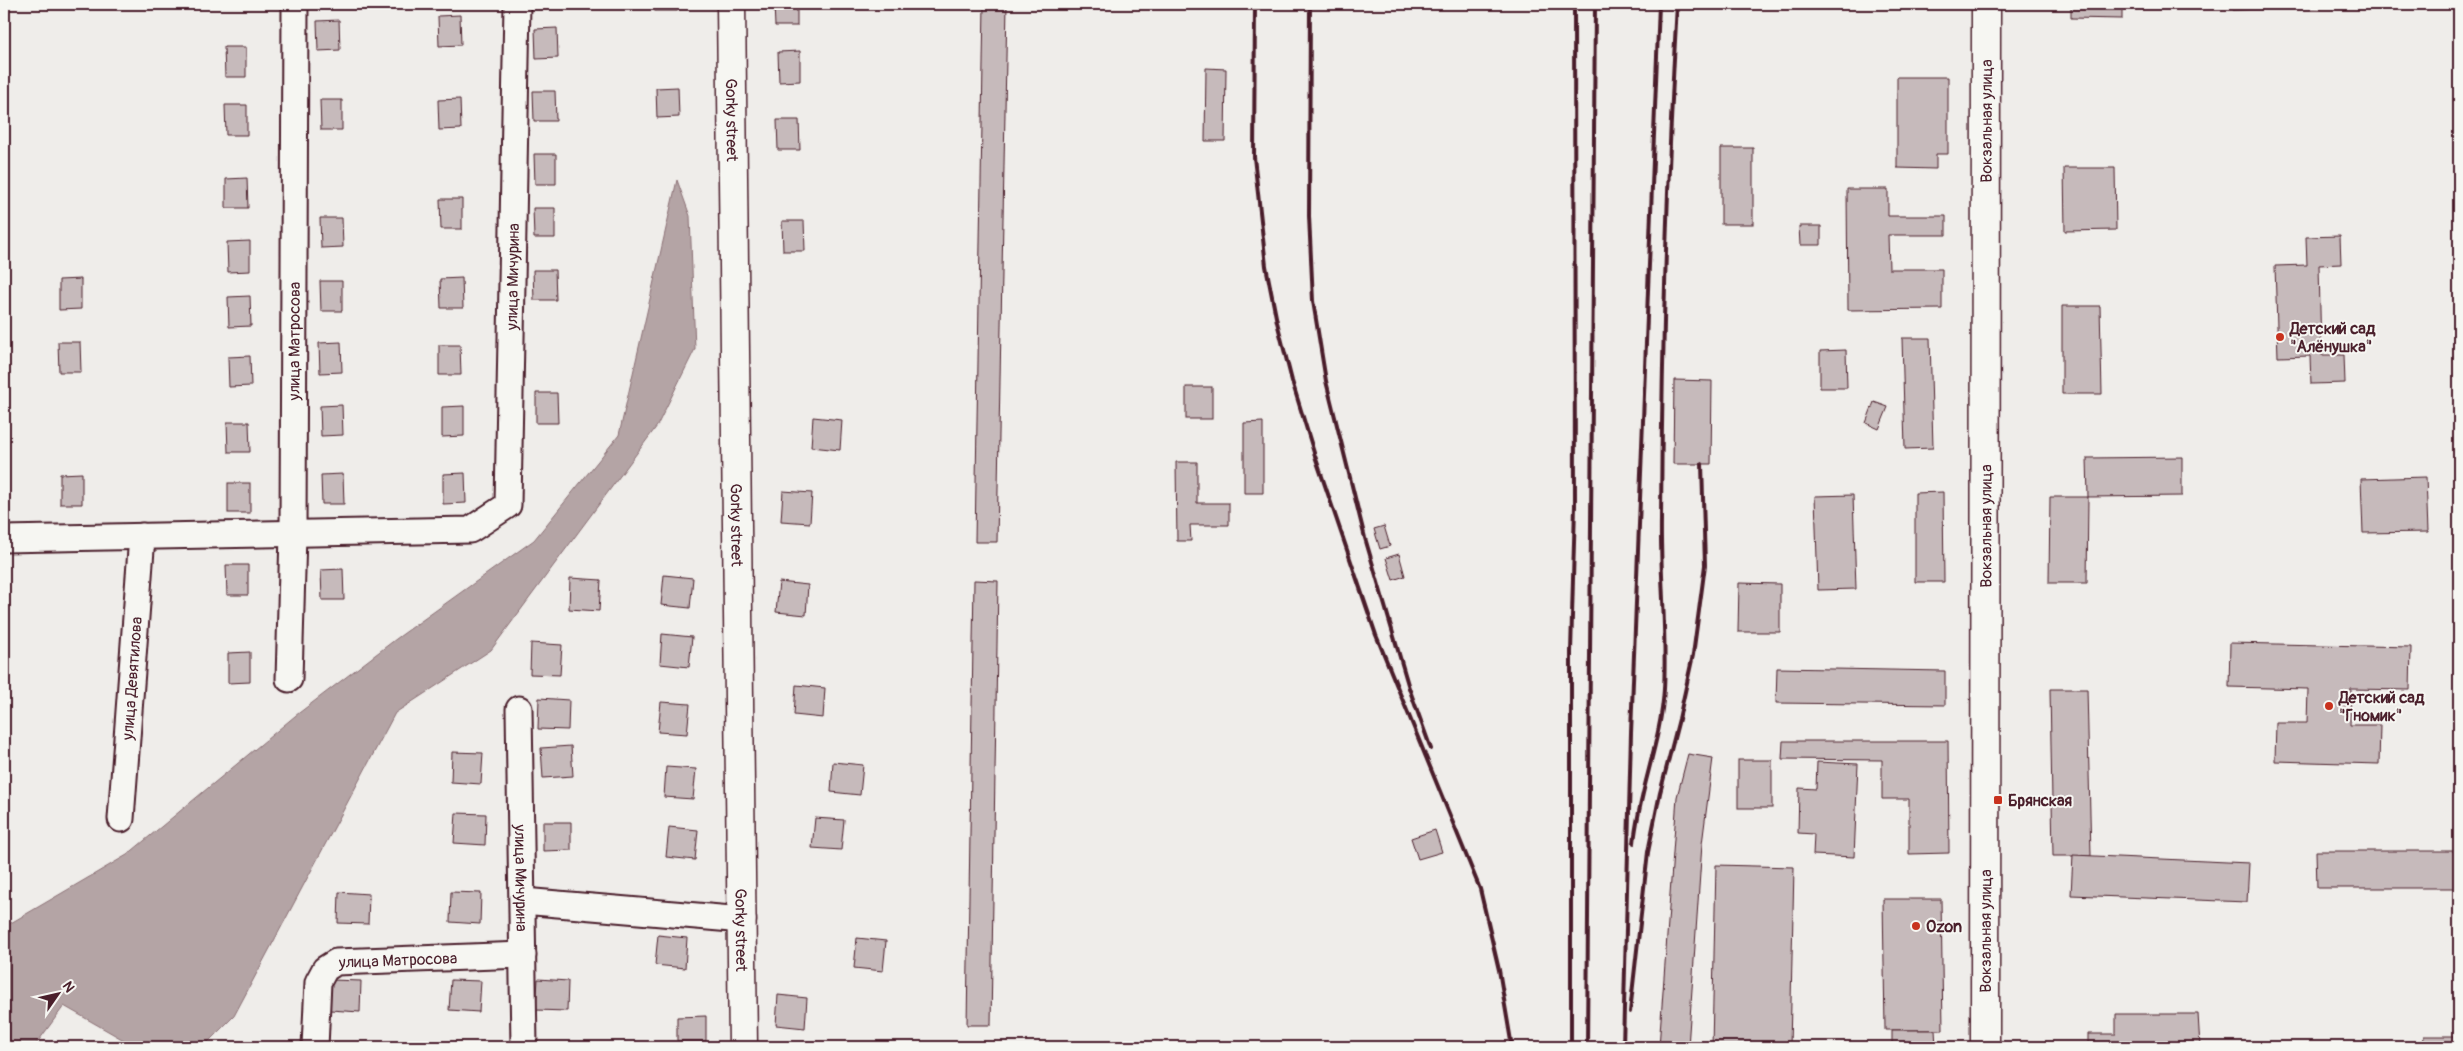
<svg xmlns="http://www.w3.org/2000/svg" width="2463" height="1051" viewBox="0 0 2463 1051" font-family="Pangolin,sans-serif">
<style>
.water{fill:#b4a4a5;stroke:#8a6f74}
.building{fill:#c6babb;stroke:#4a1f2b}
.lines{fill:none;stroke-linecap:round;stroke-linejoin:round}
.minor-casing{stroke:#4a1f2b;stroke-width:29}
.major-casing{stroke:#4a1f2b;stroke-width:31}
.minor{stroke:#f6f6f2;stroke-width:25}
.major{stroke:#f6f6f2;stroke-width:28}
.rail{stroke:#4a1f2b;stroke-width:4}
.poi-dot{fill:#c8321e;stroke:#f6f6f2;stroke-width:2}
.labels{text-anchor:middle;stroke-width:4;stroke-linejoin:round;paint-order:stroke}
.street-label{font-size:16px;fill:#4a1f2b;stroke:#f6f6f2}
.poi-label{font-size:16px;font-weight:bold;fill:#4a1f2b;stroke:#f6f6f2;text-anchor:start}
</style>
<rect width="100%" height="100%" fill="#efedea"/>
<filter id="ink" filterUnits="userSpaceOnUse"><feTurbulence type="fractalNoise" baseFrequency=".02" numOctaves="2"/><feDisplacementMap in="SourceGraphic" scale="10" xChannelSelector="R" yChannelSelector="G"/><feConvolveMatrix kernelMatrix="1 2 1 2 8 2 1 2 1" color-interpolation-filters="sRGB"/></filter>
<g filter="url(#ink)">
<!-- water -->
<path class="water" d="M677,180L690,216L695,349L657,426L491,650L395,713L234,1016L203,1047H136L64,1006L34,1047H4V927L127,855L295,716L396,639L534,540L619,435Z"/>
<!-- building -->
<g class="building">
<rect x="655" y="4" width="22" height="7"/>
<path d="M774,4H797V26H775Z"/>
<path d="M984,4H1007L997,542H975Z"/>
<path d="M2071,4H2122V19L2071,18Z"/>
<path d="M2233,4H2432L2233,10Z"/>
<path d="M460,15L461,45L439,46L438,16Z"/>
<path d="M339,20L340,50L318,51L317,21Z"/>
<path d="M557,28L558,58L536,59L535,29Z"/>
<path d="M224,47H246V77H225Z"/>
<path d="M800,51V81L779,82L778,52Z"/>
<path d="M1206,68L1226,69L1225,141H1205Z"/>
<path d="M1897,77H1948V154H1936V169L1897,168Z"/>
<path d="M678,87L679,117L657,118L656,88Z"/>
<path d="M533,91H555L556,121H534Z"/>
<path d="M460,99L461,129L439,130L438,100Z"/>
<path d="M320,100H342V130H321Z"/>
<path d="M225,105H247V135H226Z"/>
<path d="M777,120H799L800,150H778Z"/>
<rect x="1721" y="148" width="32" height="76"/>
<path d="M534,154H556V184H535Z"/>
<path d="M2064,168H2115L2116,230L2065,231Z"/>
<path d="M247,178L248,208H226V179Z"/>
<path d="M1847,189H1888V216H1946V235H1888L1889,269H1942V309L1848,310Z"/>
<path d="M440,199H462V229H441Z"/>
<path d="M533,208H555V238H534Z"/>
<path d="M320,218H342L343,247L321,248Z"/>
<path d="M782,221H804L805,251H783Z"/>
<path d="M1799,226H1821V245H1800Z"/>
<path d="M2340,236L2341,264L2319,265L2321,355H2344L2345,383L2311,384L2310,356L2278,357L2275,266L2307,265L2306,237Z"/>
<path d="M250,241V271L228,272L227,242Z"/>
<path d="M533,270H555L556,300H534Z"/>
<path d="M462,278L463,308H441L440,279Z"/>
<path d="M81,279V309L59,310V280Z"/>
<path d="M320,281H342V311H321Z"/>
<path d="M250,296L251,326L229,327L228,297Z"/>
<path d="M2062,306H2100L2102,394H2062Z"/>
<path d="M1902,338H1930L1933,448L1905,449Z"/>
<path d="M58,342H80L81,372H59Z"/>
<path d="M341,342L342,372L320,373L319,343Z"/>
<path d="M439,345H460L461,375H439Z"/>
<path d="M1846,350L1847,388H1820V351Z"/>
<path d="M250,356L251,386L229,387L228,357Z"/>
<path d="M1674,380L1712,381L1711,464H1673Z"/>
<rect x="1186" y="387" width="26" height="32"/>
<path d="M536,393H557L558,423H536Z"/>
<path d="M1874,402L1888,407L1879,429L1866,423Z"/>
<path d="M342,405L343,435L321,436L320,406Z"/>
<path d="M464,406V436L442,437V407Z"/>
<path d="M813,417L842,420L840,450L811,447Z"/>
<path d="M227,422H249L250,452H228Z"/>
<path d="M1263,422V493H1244V423Z"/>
<path d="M2182,457V496L2088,497L2087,458Z"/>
<path d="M1176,462H1197V503H1229V525H1190L1191,541H1177Z"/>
<path d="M82,473V504H60V474Z"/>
<path d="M465,473L466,503L443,504V474Z"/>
<path d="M343,474L344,504H322L321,475Z"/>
<path d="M2426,477L2428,532L2363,533L2361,479Z"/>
<rect x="228" y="483" width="22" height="30"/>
<path d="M783,491L812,493L810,523L781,521Z"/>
<path d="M1943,492L1944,582H1915V493Z"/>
<path d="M1853,495L1856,589L1818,590L1815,496Z"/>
<path d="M2050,497H2088L2087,583H2049Z"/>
<path d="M1384,526L1390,546L1380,549L1374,529Z"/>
<path d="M1399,554L1405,576L1393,580L1386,558Z"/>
<path d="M226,565H248V595H227Z"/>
<path d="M343,569L344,600H322L321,570Z"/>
<path d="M664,575L693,578L690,608L661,605Z"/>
<path d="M570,578L601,580L599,611L569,609Z"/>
<path d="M974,580L998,581L991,1025H967Z"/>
<path d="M779,582L808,585L806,615L776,612Z"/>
<path d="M1739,583L1780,584V632H1738Z"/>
<path d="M662,634L692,637L689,667L660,664Z"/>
<path d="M531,643L562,645L560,675L530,674Z"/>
<path d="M2230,643L2411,647L2410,690L2351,689L2350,725H2380L2379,764L2275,761L2276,723H2307L2308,689L2229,687Z"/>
<path d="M250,652V682L228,683V653Z"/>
<path d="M1777,668L1945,671V705L1776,703Z"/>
<path d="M796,685L825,688L823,718L794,715Z"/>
<path d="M2050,689H2087L2091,856H2053Z"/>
<path d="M539,698L569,700L568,730L538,729Z"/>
<path d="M661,702L690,704L687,734L658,732Z"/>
<path d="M1783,741H1948L1949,853L1909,854V799H1882V760L1782,759Z"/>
<path d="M571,746L573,776L543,778L541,748Z"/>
<path d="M452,752L483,753L481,784L451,782Z"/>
<path d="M1688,754L1713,758L1702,844L1688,1047H1659L1677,797Z"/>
<rect x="1738" y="760" width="34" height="48"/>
<path d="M833,762L863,765L860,795L831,792Z"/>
<path d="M1817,762L1858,764L1854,857L1813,855L1814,834L1798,833L1799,788L1816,789Z"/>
<path d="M666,767L696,769L693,799L664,797Z"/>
<path d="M456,813L486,814L485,845L454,843Z"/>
<path d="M815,818L844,820L841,850L812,848Z"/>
<path d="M543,822H571V850L543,851Z"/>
<path d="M669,827L698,830L695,860L666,857Z"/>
<path d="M1435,830L1442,852L1418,859L1411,838Z"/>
<path d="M2316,851H2459V888H2317Z"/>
<path d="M2073,855L2249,863L2247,902L2071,895Z"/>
<path d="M1716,865L1794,867L1790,1047H1712Z"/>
<path d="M339,892L369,894L368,924L338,923Z"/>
<path d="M451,892L481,893L480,924L450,922Z"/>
<path d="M1883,899H1941L1943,1030H1885Z"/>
<path d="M658,935L687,938L685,968L655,965Z"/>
<path d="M857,938L886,941L883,971L854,968Z"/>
<path d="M538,979L568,981L567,1011L536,1010Z"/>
<path d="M331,980L361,981L360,1012L330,1010Z"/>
<path d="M451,980L481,981L479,1012L449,1010Z"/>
<path d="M778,995L807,998L805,1028L776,1025Z"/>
<path d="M2116,1014H2198L2200,1047H2088V1034H2116Z"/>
<path d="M706,1016V1041H677V1017Z"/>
<path d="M1892,1030H1935L1936,1047H1892Z"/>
<path d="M2424,1036H2459V1047H2423Z"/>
<path d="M538,1044L568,1046V1047H538Z"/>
</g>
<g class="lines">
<!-- minor casing -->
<g class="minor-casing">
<g id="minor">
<path id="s1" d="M4,539L470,530L508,505L517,4"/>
<path id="s2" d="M289,679L293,534L295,4"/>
<path id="s3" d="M519,709L524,1047"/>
<path id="s4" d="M121,819L142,536"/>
<path d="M523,901L743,920"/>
<path id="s5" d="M315,1047L318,982L325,969L336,962L523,955"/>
</g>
</g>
<!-- major casing -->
<g class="major-casing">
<g id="major">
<path id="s6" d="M731,4L743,1047"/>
<path id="s7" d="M1985,1047L1986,4"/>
</g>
</g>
<!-- minor -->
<use href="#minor" class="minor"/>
<!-- major -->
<use href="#major" class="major"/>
<!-- rail -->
<g class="rail">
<path d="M1255,4L1254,157L1266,266L1277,322L1292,381L1315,456L1376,635L1480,889L1499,970L1512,1047"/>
<path d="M1310,4L1309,216L1313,301L1326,381L1365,538L1409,688L1431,749"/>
<path d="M1634,843C1639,790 1661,742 1664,689C1667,633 1660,576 1661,520C1662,348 1667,176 1677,4"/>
<path d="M1630,1012L1648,852L1660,793L1679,719L1693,655L1702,588L1705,565L1702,464"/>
<path d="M1571,1047V652L1575,506L1574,4"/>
<path d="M1587,1047L1595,4"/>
<path d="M1623,1047L1631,733L1659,4"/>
</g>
</g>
</g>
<!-- markers -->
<g class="poi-dot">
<circle cx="2280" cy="337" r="5"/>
<circle cx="2329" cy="706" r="5"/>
<rect x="1993" y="795" width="10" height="10" rx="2.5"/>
<circle cx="1916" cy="926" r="5"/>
</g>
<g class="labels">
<!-- street labels -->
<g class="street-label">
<text dy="6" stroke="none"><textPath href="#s6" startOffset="116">Gorky street</textPath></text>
<text dy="6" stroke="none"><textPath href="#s7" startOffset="926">Вокзальная улица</textPath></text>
<text dy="6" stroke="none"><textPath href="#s1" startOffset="740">улица Мичурина</textPath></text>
<text dy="6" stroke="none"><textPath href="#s2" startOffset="338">улица Матросова</textPath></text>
<text dy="6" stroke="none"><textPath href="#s6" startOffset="521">Gorky street</textPath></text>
<text dy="6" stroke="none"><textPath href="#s7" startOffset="521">Вокзальная улица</textPath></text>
<text dy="6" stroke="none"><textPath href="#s4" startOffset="141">улица Девятилова</textPath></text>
<text dy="6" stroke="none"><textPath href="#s3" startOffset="169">улица Мичурина</textPath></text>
<text dy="6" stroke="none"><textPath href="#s6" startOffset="926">Gorky street</textPath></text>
<text dy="6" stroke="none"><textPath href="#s7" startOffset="116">Вокзальная улица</textPath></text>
<text dy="6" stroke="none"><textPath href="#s5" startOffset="155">улица Матросова</textPath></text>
</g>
<!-- poi labels -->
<g class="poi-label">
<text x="2290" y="334">Детский сад<tspan x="2290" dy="18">"Алёнушка"</tspan></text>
<text x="2339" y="703">Детский сад<tspan x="2339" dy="18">"Гномик"</tspan></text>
<text x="2008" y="806">Брянская</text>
<text x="1926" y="932">Ozon</text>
</g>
</g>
<!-- margin -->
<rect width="2463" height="1051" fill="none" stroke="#f6f6f2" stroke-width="20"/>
<rect x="10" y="10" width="2443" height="1031" fill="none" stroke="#4a1f2b" stroke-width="2" filter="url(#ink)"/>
<!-- north arrow -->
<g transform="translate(58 994) rotate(56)" stroke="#f6f6f2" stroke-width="4" paint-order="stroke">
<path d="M0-4L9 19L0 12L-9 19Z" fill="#4a1f2b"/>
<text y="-8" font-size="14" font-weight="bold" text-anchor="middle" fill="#4a1f2b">N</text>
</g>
</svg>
